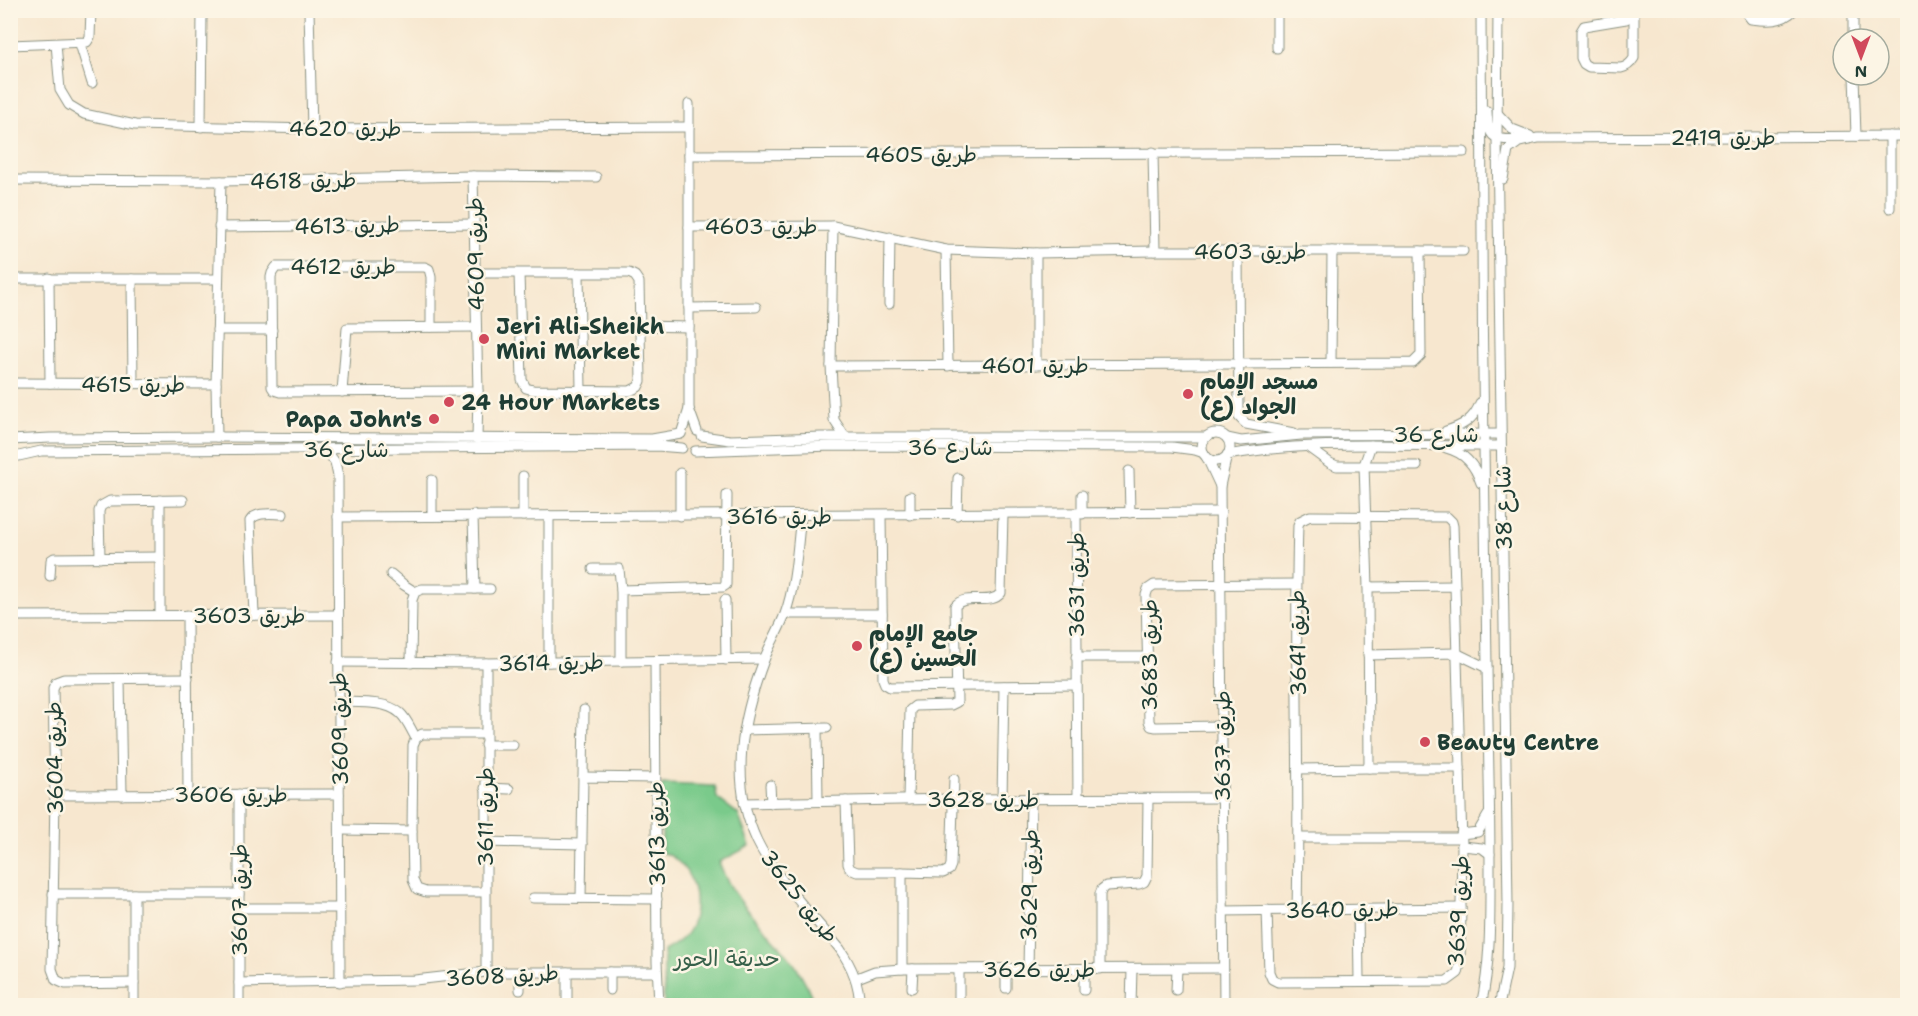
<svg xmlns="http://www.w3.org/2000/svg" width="1918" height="1016" viewBox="0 0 1918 1016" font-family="'Shantell Sans','Playpen Sans Arabic',sans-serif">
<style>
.green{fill:#7aca8b;stroke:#4c8460;stroke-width:1.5}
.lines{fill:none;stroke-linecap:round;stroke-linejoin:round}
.minor-casing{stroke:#8b9282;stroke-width:11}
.minor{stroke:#fff;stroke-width:9}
.poi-dot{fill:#d1495b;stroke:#fcf5e5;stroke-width:2}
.labels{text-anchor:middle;stroke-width:5;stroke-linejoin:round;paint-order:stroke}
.street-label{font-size:22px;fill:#1f3d34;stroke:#fcf5e5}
.poi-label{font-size:22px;font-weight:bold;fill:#1f3d34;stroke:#fcf5e5;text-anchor:start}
.park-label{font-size:22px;fill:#36604a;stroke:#fcf5e5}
</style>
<rect width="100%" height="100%" fill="#fcf5e5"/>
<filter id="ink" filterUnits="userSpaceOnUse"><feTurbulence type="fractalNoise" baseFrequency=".0167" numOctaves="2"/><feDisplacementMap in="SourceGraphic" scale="12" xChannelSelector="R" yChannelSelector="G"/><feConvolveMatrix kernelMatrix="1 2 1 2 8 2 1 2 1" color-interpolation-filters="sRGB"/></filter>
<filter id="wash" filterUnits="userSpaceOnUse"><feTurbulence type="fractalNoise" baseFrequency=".008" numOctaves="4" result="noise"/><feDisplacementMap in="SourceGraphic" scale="24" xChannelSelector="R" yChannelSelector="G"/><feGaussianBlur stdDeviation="1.35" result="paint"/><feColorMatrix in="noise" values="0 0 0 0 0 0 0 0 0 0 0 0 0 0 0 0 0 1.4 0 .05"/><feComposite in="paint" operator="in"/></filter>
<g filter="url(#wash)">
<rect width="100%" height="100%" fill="#f7e7cf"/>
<!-- green -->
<path class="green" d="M662,784L715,786L717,798L738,814L750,846L719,862C738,919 799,946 814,1005H664V951C676,944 685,939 691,926C700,902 695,874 674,858C669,855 668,853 662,853Z"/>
</g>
<g filter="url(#ink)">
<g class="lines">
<!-- minor casing -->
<g class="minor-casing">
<g id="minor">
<path d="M309,10L312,129"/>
<path d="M1277,10V48"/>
<path d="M1481,10C1481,229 1483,447 1487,666C1488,734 1490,803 1490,871C1490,916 1491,961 1481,1006"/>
<path d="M1498,10L1497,139L1508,905L1507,968L1499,1006"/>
<path d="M1744,10L1751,19C1768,21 1782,22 1794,10"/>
<path d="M1853,10V39"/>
<path d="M1634,12L1626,19L1584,26L1581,31V58L1584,64L1589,67L1621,68C1627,67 1631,63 1634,58V10"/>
<path d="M56,44L60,90L69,105L84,114L135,125L312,129L689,127"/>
<path d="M80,44L92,83"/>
<path d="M10,45L87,42L90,37L91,10"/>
<path d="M1854,75L1856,136"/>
<path d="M689,104V409L697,431"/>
<path d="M1487,111C1488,139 1494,141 1521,139"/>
<path d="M1498,114L1512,129L1530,136"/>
<path d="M201,127L202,10"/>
<path d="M1890,136V208"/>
<path d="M1153,152L1155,251"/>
<path d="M689,155L1464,152"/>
<path d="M473,176L478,391L477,439"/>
<path d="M1503,179L1508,150L1519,142L1538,138L1908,136"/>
<path d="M10,180L221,181L473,176L596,177"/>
<path d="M833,226L831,366L834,420L845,437"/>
<path d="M219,227L474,224"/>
<path d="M689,227L833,226L946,250L1036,253L1155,251H1463"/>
<path d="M946,250L948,366"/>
<path d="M1238,251L1239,417L1246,424L1294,433"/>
<path d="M1036,253V365"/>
<path d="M475,273C526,273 577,273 629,273L635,276L639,282L641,381L638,387L630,391L533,390L526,388L522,380L519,273"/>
<path d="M579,273L581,390"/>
<path d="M49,278L50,383"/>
<path d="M10,279H218"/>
<path d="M132,279L133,384"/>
<path d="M889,304L890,237"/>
<path d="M689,308L756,307"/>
<path d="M641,326L689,327"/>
<path d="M431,327V277L429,269L425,267H276L272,273L271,277L272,387L274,390L280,392L478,391"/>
<path d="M217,330H272"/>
<path d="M1331,363L1332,251"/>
<path d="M831,366L1413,363L1421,355L1420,251"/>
<path d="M10,383L216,384"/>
<path d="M342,392L347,328L476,327"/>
<path d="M1446,431C1462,426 1474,420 1480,403"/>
<circle cx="1216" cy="447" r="14"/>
<path d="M702,436L730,440L821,437H1206"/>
<path d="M217,437L216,384L221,181"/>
<path d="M1227,438L1241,441L1301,435L1501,434"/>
<path d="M10,440L50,438L217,437L652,439L681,434L689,409"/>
<path d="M1308,447L1330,463L1337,466H1417"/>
<path d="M1446,448C1465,453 1475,465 1481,483"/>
<path d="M325,449L335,462L338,476L340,982"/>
<path d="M695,451L832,446L1172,447L1195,450L1204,453"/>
<path d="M1206,456L1220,486"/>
<path d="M10,458L41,451L657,446L682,448"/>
<path d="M1129,471L1130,513"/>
<path d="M432,480V516"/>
<path d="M1082,495V514"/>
<path d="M910,496V515"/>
<path d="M1076,514L1078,798"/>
<path d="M473,515L475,589"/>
<path d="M881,515L883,679L885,684L890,687L1076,685"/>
<path d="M957,515L958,478"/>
<path d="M523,516V476"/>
<path d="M549,516V662"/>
<path d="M680,516V473"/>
<path d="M801,516C797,548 796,584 785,614C779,630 770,644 764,660C742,719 729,781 757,841C775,878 814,917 840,949C852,967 859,983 860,1006"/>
<path d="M338,517L1221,512"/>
<path d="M100,558L99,511L101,506L110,501L183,500"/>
<path d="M593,569H619L621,590"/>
<path d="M391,574L404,585L415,592"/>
<path d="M50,576L51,560L54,558L160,557"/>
<path d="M1368,587L1455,586L1460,768"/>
<path d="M725,600L726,660"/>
<path d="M786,614H882"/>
<path d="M160,615V500"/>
<path d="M187,615L188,794"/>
<path d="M254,615L250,521C256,511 272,514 283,514"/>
<path d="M10,616L338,615"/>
<path d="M1368,655L1456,653L1487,668"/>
<path d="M1076,657H1147"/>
<path d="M621,661V590L723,587L726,585L727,495"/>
<path d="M655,661L657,962L659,1006"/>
<path d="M338,662L486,663L764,659"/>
<path d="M411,663L412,600L415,592L422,589H490"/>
<path d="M486,663V972"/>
<path d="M120,679L122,795"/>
<path d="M338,702C357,703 385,700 400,713C407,719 411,730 416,738"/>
<path d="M1221,726L1156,727L1151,726L1149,721L1146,595L1148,589L1154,585L1296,584"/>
<path d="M817,729L818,801"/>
<path d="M745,730L827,728"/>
<path d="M485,745H513"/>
<path d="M1298,769L1369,768L1368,587L1364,465L1371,445"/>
<path d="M583,777L584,710"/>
<path d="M770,785L771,803"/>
<path d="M485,788L509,789"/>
<path d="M55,795L339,794"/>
<path d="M908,800L910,710L915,706L951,705L957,702L955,606C966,592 990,607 1001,593L1003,515"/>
<path d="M1002,800L1004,686"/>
<path d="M846,801L848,864L850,869L857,872H902"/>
<path d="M744,803L954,799L1222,798"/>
<path d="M341,830L412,831L413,745L416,738L422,734H485"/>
<path d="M412,831L413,880L417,889L426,892H484"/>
<path d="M1461,834L1478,832L1488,815"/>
<path d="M1299,838H1461"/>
<path d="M484,842L582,844"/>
<path d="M1462,846L1482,848L1490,854"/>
<path d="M53,894H239"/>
<path d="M533,898L657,899"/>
<path d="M581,898L583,777L655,778"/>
<path d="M239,908H340"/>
<path d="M1358,909L1359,981"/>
<path d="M1267,910L1269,972L1272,979L1278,982L1447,981L1458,973L1460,964L1462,846L1460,768H1369"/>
<path d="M1297,910C1300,782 1294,653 1298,525L1300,521L1310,516L1447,517L1452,522L1453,526L1455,586"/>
<path d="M1223,911L1461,908"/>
<path d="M902,969V872L943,873L949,870L951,865L954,779"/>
<path d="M959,969V1006"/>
<path d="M1006,969V988"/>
<path d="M1100,969V894L1102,889L1106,886L1139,884L1144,882L1147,876L1148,799"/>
<path d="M1028,970L1031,800"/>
<path d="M520,972V990"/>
<path d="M857,978L875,971L902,969L1223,968"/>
<path d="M134,983L65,984L56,980L52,969L55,795L53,688L56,682L64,679L188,678"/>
<path d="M239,983L415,980L486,972H657"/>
<path d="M912,988L913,969"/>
<path d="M610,990V972"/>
<path d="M1084,990V969"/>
<path d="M1176,990L1177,969"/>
<path d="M567,1005V972"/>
<path d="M134,1006V894"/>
<path d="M239,1006V794"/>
<path d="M1131,1006L1132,969"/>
<path d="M1224,1006L1220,486L1227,455C1317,439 1410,447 1501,446"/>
</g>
</g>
<!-- minor -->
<use href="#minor" class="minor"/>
</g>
</g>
<!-- markers -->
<g class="poi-dot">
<circle cx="484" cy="339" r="6"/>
<circle cx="1188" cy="394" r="6"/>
<circle cx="449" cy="402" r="6"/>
<circle cx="434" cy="419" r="6"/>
<circle cx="857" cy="646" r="6"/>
<circle cx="1425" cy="742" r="6"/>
</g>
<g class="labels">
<!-- street labels -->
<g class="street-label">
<text x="345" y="136">طريق 4620</text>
<text x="1723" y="145">طريق 2419</text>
<text x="921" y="162">طريق 4605</text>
<text transform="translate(303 180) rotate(-1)" y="8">طريق 4618</text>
<text transform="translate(347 225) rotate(-1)" y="8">طريق 4613</text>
<text x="761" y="234">طريق 4603</text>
<text x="1250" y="259">طريق 4603</text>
<text transform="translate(475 254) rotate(-91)" y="8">طريق 4609</text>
<text x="343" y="274">طريق 4612</text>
<text x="1035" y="373">طريق 4601</text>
<text x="133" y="392">طريق 4615</text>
<text x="1436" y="442">شارع 36</text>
<text x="950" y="455">شارع 36</text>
<text x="346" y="457">شارع 36</text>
<text transform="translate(1503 508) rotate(-91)" y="8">شارع 38</text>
<text x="779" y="524">طريق 3616</text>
<text transform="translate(1076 585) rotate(-90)" y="8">طريق 3631</text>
<text x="249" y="623">طريق 3603</text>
<text transform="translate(1297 643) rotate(-91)" y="8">طريق 3641</text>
<text transform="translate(1149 655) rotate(-90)" y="8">طريق 3683</text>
<text transform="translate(551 662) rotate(-1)" y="8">طريق 3614</text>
<text transform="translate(339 729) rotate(-91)" y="8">طريق 3609</text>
<text transform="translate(1222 746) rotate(-90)" y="8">طريق 3637</text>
<text transform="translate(54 758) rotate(-91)" y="8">طريق 3604</text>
<text x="231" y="802">طريق 3606</text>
<text x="983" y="807">طريق 3628</text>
<text transform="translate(485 817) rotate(-90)" y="8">طريق 3611</text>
<text transform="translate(656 834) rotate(-91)" y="8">طريق 3613</text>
<text transform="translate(1029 885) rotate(-89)" y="8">طريق 3629</text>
<text transform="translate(800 896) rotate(52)" y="8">طريق 3625</text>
<text transform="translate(239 900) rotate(-90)" y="8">طريق 3607</text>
<text transform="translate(1342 909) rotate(-1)" y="8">طريق 3640</text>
<text transform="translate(1458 911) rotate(-87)" y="8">طريق 3639</text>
<text x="1039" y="977">طريق 3626</text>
<text transform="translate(502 975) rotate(-3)" y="8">طريق 3608</text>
</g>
<!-- poi labels -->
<g class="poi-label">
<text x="496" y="334">Jeri Ali-Sheikh<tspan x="496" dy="25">Mini Market</tspan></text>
<text x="1200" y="389">مسجد الإمام<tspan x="1200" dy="25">الجواد (ع)</tspan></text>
<text x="461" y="410">24 Hour Markets</text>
<text x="422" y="427" text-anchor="end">Papa John's</text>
<text x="869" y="641">جامع الإمام<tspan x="869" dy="25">الحسين (ع)</tspan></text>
<text x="1437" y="750">Beauty Centre</text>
</g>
<!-- park labels -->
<g class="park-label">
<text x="727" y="966">حديقة الحور</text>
</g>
</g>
<!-- margin -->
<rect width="1918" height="1016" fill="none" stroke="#fcf5e5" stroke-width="36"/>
<!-- north arrow -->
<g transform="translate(1861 57) rotate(180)"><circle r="28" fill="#fcf5e5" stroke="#a4ab9e" stroke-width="1.5"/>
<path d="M0-4.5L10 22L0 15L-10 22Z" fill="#d1495b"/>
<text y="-9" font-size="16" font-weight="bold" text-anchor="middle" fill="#1f3d34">N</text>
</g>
</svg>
